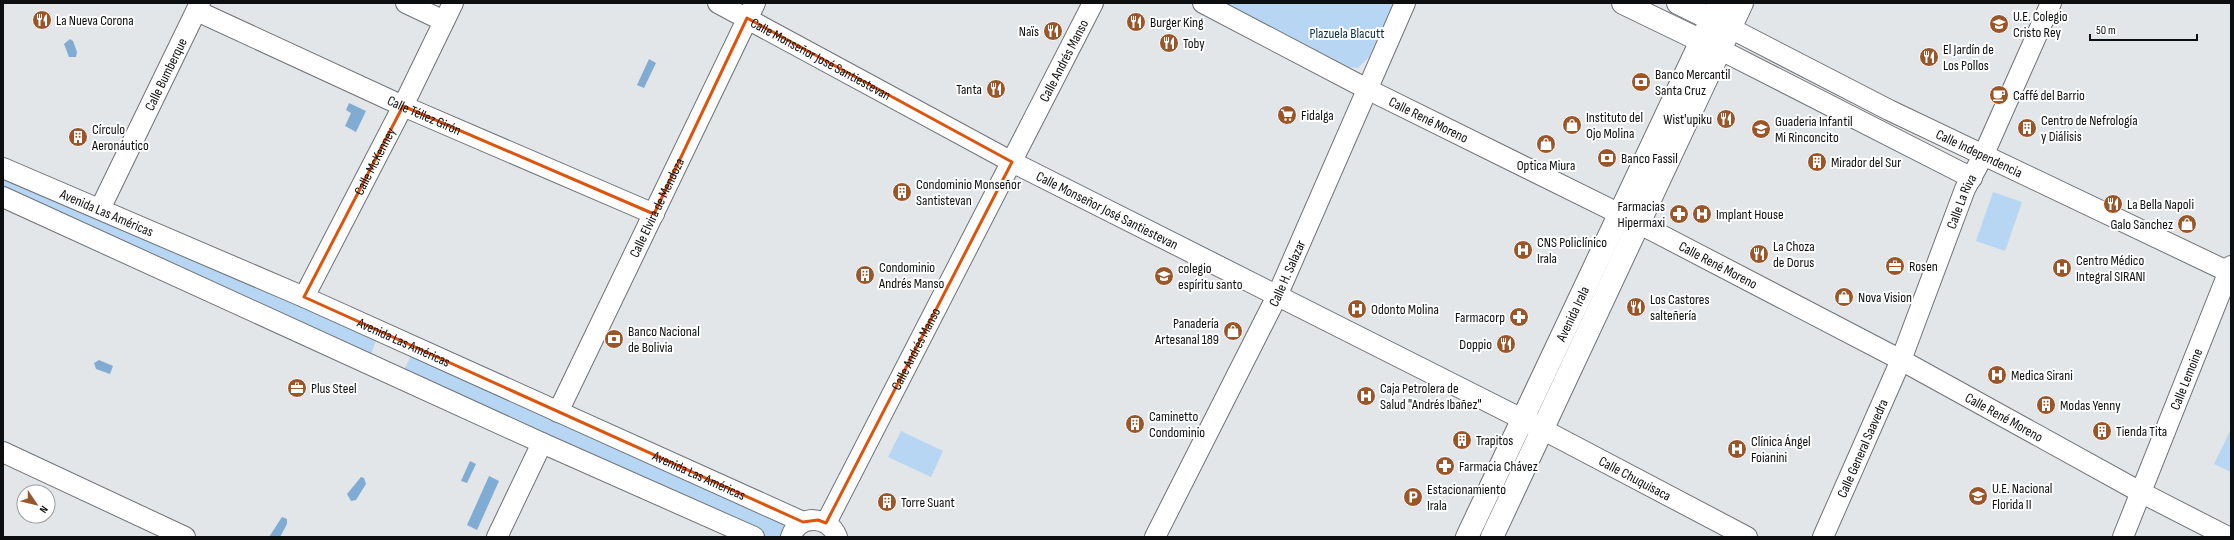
<svg xmlns="http://www.w3.org/2000/svg" width="2234" height="540" viewBox="0 0 2234 540" font-family="'Sofia Sans Condensed',sans-serif">
<style>
.green{fill:#b7d6f3}
.water{fill:#80acd4}
.lines{fill:none;stroke-linecap:round;stroke-linejoin:round}
.minor-casing{stroke:#6f7276;stroke-width:22}
.major-casing{stroke:#6f7276;stroke-width:24}
.minor{stroke:#fff;stroke-width:20}
.major{stroke:#fff;stroke-width:22}
.marked{fill:none;stroke:#dd550c;stroke-width:3;stroke-linejoin:round}
.labels{text-anchor:middle;stroke-width:4;stroke-linejoin:round;paint-order:stroke}
.poi-label{font-size:14px;fill:#0d0e0f;stroke:#fff;text-anchor:start}
.park-label{font-size:14px;fill:#0a2d48;stroke:#fff}
.street-label{font-size:14px;fill:#0d0e0f;stroke:#fff}
</style>
<rect width="100%" height="100%" fill="#e2e6e9"/>
<!-- green -->
<g class="green">
<path d="M1223,3H1394L1369,57L1358,68L1348,67Z"/>
<path d="M3,172L377,338L369,360L3,194Z"/>
<path d="M1993,192L2022,202L2005,251L1976,241Z"/>
<path d="M413,352L795,524L786,537H762L402,374Z"/>
<path d="M2231,429V472L2214,464Z"/>
<path d="M901,431L943,451L931,477L888,457Z"/>
</g>
<!-- water -->
<g class="water">
<path d="M70,39L73,41L77,52L76,57H69L64,44Z"/>
<path d="M649,59L656,63L644,88L637,85Z"/>
<path d="M349,103L366,111L356,132L345,126L351,113L346,110Z"/>
<path d="M99,360L113,366L110,374L96,369L94,363Z"/>
<path d="M470,461L476,464L467,483L461,481Z"/>
<path d="M489,476L499,481L477,530L467,525Z"/>
<path d="M361,477L364,478L366,484L356,500L351,501L347,494Z"/>
<path d="M282,517L287,519V524L280,537H269Z"/>
</g>
<g class="lines">
<!-- minor casing -->
<g class="minor-casing">
<g id="minor">
<path d="M406,3L444,21"/>
<path id="s1" d="M718,3L1012,162L1538,427L1747,537"/>
<path id="s2" d="M1203,3L1367,89L1636,222L1901,360L2142,493L2228,537"/>
<path id="s3" d="M197,11L403,106L654,214"/>
<path id="s4" d="M1730,28L1889,110L2231,273"/>
<path d="M1719,49L1972,178"/>
<path id="s5" d="M3,168L304,297L803,522"/>
<path d="M3,197L542,443L754,537"/>
<path id="s6" d="M100,209L200,3"/>
<path id="s7" d="M304,297L403,106L453,3"/>
<path id="s8" d="M558,412L755,3"/>
<path d="M3,452L185,537"/>
<path id="s9" d="M826,523L1093,3"/>
<path d="M497,537L542,443"/>
<path d="M791,537C798,514 829,515 837,537"/>
<path id="s10" d="M1155,537L1277,296L1405,3"/>
<path id="s11" d="M1823,537L1901,360L1965,189L1983,156L2051,3"/>
<path id="s12" d="M2123,537L2231,266"/>
</g>
</g>
<!-- major casing -->
<g class="major-casing">
<g id="major">
<path d="M1623,3L1714,47"/>
<path d="M1678,3L1725,26"/>
<path id="s13" d="M1467,537L1719,3"/>
<path d="M1492,537L1742,3"/>
</g>
</g>
<!-- minor -->
<use href="#minor" class="minor"/>
<!-- major -->
<use href="#major" class="major"/>
</g>
<!-- marked area -->
<path class="marked" d="M747,18L1012,162L826,523L818,520L803,522L304,297L403,106L654,214Z"/>
<!-- icons -->
<defs>
<g id="restaurant-disc" transform="scale(1)"><circle r="9.5" fill="#9a5528" stroke="#fff"/><path d="M-5-6h1v4h1v-4h1v4h1v-4h1v5L-1.5 .5V6h-2V.5L-5-1ZM5-6V6H3V1.5H1.5Q1.5-4 5-6Z" fill="#fff"/></g>
<g id="school-disc" transform="scale(1)"><circle r="9.5" fill="#9a5528" stroke="#fff"/><path d="M0-5L7-2L0 1L-7-2ZM-4 1L0 2.5L4 1V4Q0 6-4 4Z" fill="#fff"/></g>
<g id="bank-disc" transform="scale(1)"><circle r="9.5" fill="#9a5528" stroke="#fff"/><path d="M-6-4H6V4H-6ZM0-2.3a2.3 2.3 0 1 0 0 4.6a2.3 2.3 0 1 0 0-4.6Z" fill="#fff"/></g>
<g id="cafe-disc" transform="scale(1)"><circle r="9.5" fill="#9a5528" stroke="#fff"/><path d="M-5.5-4.5H6V0H3Q3 3.5 0 3.5H-2.5Q-5.5 3.5-5.5 0ZM3-3.2v2h1.7v-2ZM-6 4.5H4V6H-6Z" fill="#fff"/></g>
<g id="supermarket-disc" transform="scale(1)"><circle r="9.5" fill="#9a5528" stroke="#fff"/><path d="M-6-5.5h2.5l.6 2H6L4.5 2H-2.5L-4.4-4H-6ZM-1.5 3.2a1.3 1.3 0 1 0 .1 0ZM3 3.2a1.3 1.3 0 1 0 .1 0Z" fill="#fff"/></g>
<g id="shop-disc" transform="scale(1)"><circle r="9.5" fill="#9a5528" stroke="#fff"/><path d="M-5-2.5h2.3a2.7 3.5 0 0 1 5.4 0H5L5.5 6h-11ZM-1.5-2.5h3a1.5 2.3 0 0 0-3 0Z" fill="#fff"/></g>
<g id="building-disc" transform="scale(1)"><circle r="9.5" fill="#9a5528" stroke="#fff"/><path d="M-4-6H4V6H1V3H-1V6H-4ZM-2.5-4.3h1.7v1.8h-1.7ZM.8-4.3h1.7v1.8H.8ZM-2.5-1h1.7V.8h-1.7ZM.8-1h1.7V.8H.8Z" fill="#fff"/></g>
<g id="pharmacy-disc" transform="scale(1)"><circle r="9.5" fill="#9a5528" stroke="#fff"/><path d="M-2-6h4v4h4v4h-4v4h-4v-4h-4v-4h4Z" fill="#fff"/></g>
<g id="hospital-disc" transform="scale(1)"><circle r="9.5" fill="#9a5528" stroke="#fff"/><path d="M-5-5h3v3.5h4V-5h3V5h-3V1.5h-4V5h-3Z" fill="#fff"/></g>
<g id="office-disc" transform="scale(1)"><circle r="9.5" fill="#9a5528" stroke="#fff"/><path d="M-6-3h4V-5.5h4V-3h4V5H-6ZM-1-4.5V-3h2v-1.5ZM-6 0V1H6V0Z" fill="#fff"/></g>
<g id="parking-disc" transform="scale(1)"><circle r="9.5" fill="#9a5528" stroke="#fff"/><path d="M-3.5-5.5H1a3.5 3.5 0 0 1 0 7H-1V5.5H-3.5ZM-1-3.4V-.6H.8a1.4 1.4 0 0 0 0-2.8Z" fill="#fff"/></g>
</defs>
<g fill-rule="evenodd">
<use href="#restaurant-disc" x="42" y="20"/>
<use href="#restaurant-disc" x="1136" y="22"/>
<use href="#school-disc" x="1999" y="24"/>
<use href="#restaurant-disc" x="1053" y="31"/>
<use href="#restaurant-disc" x="1169" y="43"/>
<use href="#restaurant-disc" x="1929" y="57"/>
<use href="#bank-disc" x="1641" y="82"/>
<use href="#restaurant-disc" x="996" y="89"/>
<use href="#cafe-disc" x="1999" y="95"/>
<use href="#supermarket-disc" x="1287" y="115"/>
<use href="#restaurant-disc" x="1726" y="119"/>
<use href="#shop-disc" x="1572" y="125"/>
<use href="#building-disc" x="2027" y="128"/>
<use href="#school-disc" x="1761" y="129"/>
<use href="#building-disc" x="78" y="137"/>
<use href="#shop-disc" x="1546" y="144"/>
<use href="#bank-disc" x="1607" y="158"/>
<use href="#building-disc" x="1817" y="162"/>
<use href="#building-disc" x="902" y="192"/>
<use href="#restaurant-disc" x="2113" y="204"/>
<use href="#pharmacy-disc" x="1679" y="214"/>
<use href="#hospital-disc" x="1702" y="214"/>
<use href="#shop-disc" x="2187" y="224"/>
<use href="#hospital-disc" x="1523" y="250"/>
<use href="#restaurant-disc" x="1759" y="254"/>
<use href="#office-disc" x="1895" y="266"/>
<use href="#hospital-disc" x="2062" y="268"/>
<use href="#building-disc" x="865" y="275"/>
<use href="#school-disc" x="1164" y="276"/>
<use href="#shop-disc" x="1844" y="297"/>
<use href="#restaurant-disc" x="1636" y="307"/>
<use href="#hospital-disc" x="1357" y="309"/>
<use href="#pharmacy-disc" x="1519" y="317"/>
<use href="#shop-disc" x="1233" y="331"/>
<use href="#bank-disc" x="614" y="339"/>
<use href="#restaurant-disc" x="1506" y="344"/>
<use href="#hospital-disc" x="1997" y="375"/>
<use href="#office-disc" x="297" y="388"/>
<use href="#hospital-disc" x="1366" y="396"/>
<use href="#building-disc" x="2046" y="405"/>
<use href="#building-disc" x="1135" y="424"/>
<use href="#building-disc" x="2102" y="431"/>
<use href="#building-disc" x="1462" y="440"/>
<use href="#hospital-disc" x="1737" y="449"/>
<use href="#pharmacy-disc" x="1445" y="466"/>
<use href="#school-disc" x="1978" y="496"/>
<use href="#parking-disc" x="1413" y="497"/>
<use href="#building-disc" x="887" y="502"/>
</g>
<g class="labels">
<!-- poi labels -->
<g class="poi-label">
<text x="2013" y="21">U.E. Colegio<tspan x="2013" dy="16">Cristo Rey</tspan></text>
<text x="56" y="25">La Nueva Corona</text>
<text x="1150" y="27">Burger King</text>
<text x="1039" y="36" text-anchor="end">Naïs</text>
<text x="1183" y="48">Toby</text>
<text x="1943" y="54">El Jardín de<tspan x="1943" dy="16">Los Pollos</tspan></text>
<text x="1655" y="79">Banco Mercantil<tspan x="1655" dy="16">Santa Cruz</tspan></text>
<text x="982" y="94" text-anchor="end">Tanta</text>
<text x="2013" y="100">Caffé del Barrio</text>
<text x="1301" y="120">Fidalga</text>
<text x="1586" y="122">Instituto del<tspan x="1586" dy="16">Ojo Molina</tspan></text>
<text x="1712" y="124" text-anchor="end">Wist'upiku</text>
<text x="2041" y="125">Centro de Nefrología<tspan x="2041" dy="16">y Diálisis</tspan></text>
<text x="1775" y="126">Guaderia Infantil<tspan x="1775" dy="16">Mi Rinconcito</tspan></text>
<text x="92" y="134">Círculo<tspan x="92" dy="16">Aeronáutico</tspan></text>
<text x="1621" y="163">Banco Fassil</text>
<text x="1831" y="167">Mirador del Sur</text>
<text x="1546" y="170" text-anchor="middle">Optica Miura</text>
<text x="916" y="189">Condominio Monseñor<tspan x="916" dy="16">Santistevan</tspan></text>
<text x="2127" y="209">La Bella Napoli</text>
<text x="1665" y="211" text-anchor="end">Farmacias<tspan x="1665" dy="16">Hipermaxi</tspan></text>
<text x="1716" y="219">Implant House</text>
<text x="2173" y="229" text-anchor="end">Galo Sanchez</text>
<text x="1537" y="247">CNS Policlínico<tspan x="1537" dy="16">Irala</tspan></text>
<text x="1773" y="251">La Choza<tspan x="1773" dy="16">de Dorus</tspan></text>
<text x="2076" y="265">Centro Médico<tspan x="2076" dy="16">Integral SIRANI</tspan></text>
<text x="1909" y="271">Rosen</text>
<text x="879" y="272">Condominio<tspan x="879" dy="16">Andrés Manso</tspan></text>
<text x="1178" y="273">colegio<tspan x="1178" dy="16">espíritu santo</tspan></text>
<text x="1858" y="302">Nova Vision</text>
<text x="1650" y="304">Los Castores<tspan x="1650" dy="16">salteñería</tspan></text>
<text x="1371" y="314">Odonto Molina</text>
<text x="1505" y="322" text-anchor="end">Farmacorp</text>
<text x="1219" y="328" text-anchor="end">Panadería<tspan x="1219" dy="16">Artesanal 189</tspan></text>
<text x="628" y="336">Banco Nacional<tspan x="628" dy="16">de Bolivia</tspan></text>
<text x="1492" y="349" text-anchor="end">Doppio</text>
<text x="2011" y="380">Medica Sirani</text>
<text x="311" y="393">Plus Steel</text>
<text x="1380" y="393">Caja Petrolera de<tspan x="1380" dy="16">Salud "Andrés Ibañez"</tspan></text>
<text x="2060" y="410">Modas Yenny</text>
<text x="1149" y="421">Caminetto<tspan x="1149" dy="16">Condominio</tspan></text>
<text x="2116" y="436">Tienda Tita</text>
<text x="1476" y="445">Trapitos</text>
<text x="1751" y="446">Clínica Ángel<tspan x="1751" dy="16">Foianini</tspan></text>
<text x="1459" y="471">Farmacia Chávez</text>
<text x="1992" y="493">U.E. Nacional<tspan x="1992" dy="16">Florida II</tspan></text>
<text x="1427" y="494">Estacionamiento<tspan x="1427" dy="16">Irala</tspan></text>
<text x="901" y="507">Torre Suant</text>
</g>
<!-- park labels -->
<g class="park-label">
<text x="1347" y="38">Plazuela Blacutt</text>
</g>
<!-- street labels -->
<g class="street-label">
<text dy="5" stroke="none"><textPath href="#s1" startOffset="117">Calle Monseñor José Santiestevan</textPath></text>
<text dy="5" stroke="none"><textPath href="#s9" startOffset="520">Calle Andrés Manso</textPath></text>
<text dy="5" stroke="none"><textPath href="#s6" startOffset="150">Calle Bumberque</textPath></text>
<text dy="5" stroke="none"><textPath href="#s3" startOffset="250">Calle Téllez Girón</textPath></text>
<text dy="5" stroke="none"><textPath href="#s2" startOffset="254">Calle René Moreno</textPath></text>
<text dy="5" stroke="none"><textPath href="#s4" startOffset="279">Calle Independencia</textPath></text>
<text dy="5" stroke="none"><textPath href="#s7" startOffset="153">Calle McKenney</textPath></text>
<text dy="5" stroke="none"><textPath href="#s11" startOffset="363">Calle La Riva</textPath></text>
<text dy="5" stroke="none"><textPath href="#s8" startOffset="227">Calle Elvira de Mendoza</textPath></text>
<text dy="5" stroke="none"><textPath href="#s1" startOffset="441">Calle Monseñor José Santiestevan</textPath></text>
<text dy="5" stroke="none"><textPath href="#s5" startOffset="113">Avenida Las Américas</textPath></text>
<text dy="5" stroke="none"><textPath href="#s2" startOffset="578">Calle René Moreno</textPath></text>
<text dy="5" stroke="none"><textPath href="#s10" startOffset="295">Calle H. Salazar</textPath></text>
<text dy="5" stroke="none"><textPath href="#s13" startOffset="247">Avenida Irala</textPath></text>
<text dy="5" stroke="none"><textPath href="#s5" startOffset="437">Avenida Las Américas</textPath></text>
<text dy="5" stroke="none"><textPath href="#s9" startOffset="196">Calle Andrés Manso</textPath></text>
<text dy="5" stroke="none"><textPath href="#s12" startOffset="170">Calle Lemoine</textPath></text>
<text dy="5" stroke="none"><textPath href="#s2" startOffset="902">Calle René Moreno</textPath></text>
<text dy="5" stroke="none"><textPath href="#s11" startOffset="97">Calle General Saavedra</textPath></text>
<text dy="5" stroke="none"><textPath href="#s5" startOffset="761">Avenida Las Américas</textPath></text>
<text dy="5" stroke="none"><textPath href="#s1" startOffset="1033">Calle Chuquisaca</textPath></text>
</g>
</g>
<!-- border -->
<rect width="2234" height="540" fill="none" stroke="#0d0e0f" stroke-width="8"/>
<!-- north arrow -->
<g transform="translate(36 504) rotate(125)"><circle r="19" fill="#ffffff" stroke="#9e9f9f"/>
<path d="M0-3L7 15L0 10L-7 15Z" fill="#9a5528"/>
<text y="-6" font-size="11" font-weight="bold" text-anchor="middle" fill="#0d0e0f">N</text>
</g>
<!-- scale -->
<path d="M2090 34v6h107v-6" fill="none" stroke="#0d0e0f" stroke-width="2"/>
<text x="2096" y="34" font-size="12" fill="#0d0e0f" stroke="#ffffff" stroke-width="3" paint-order="stroke">50 m</text>
</svg>
